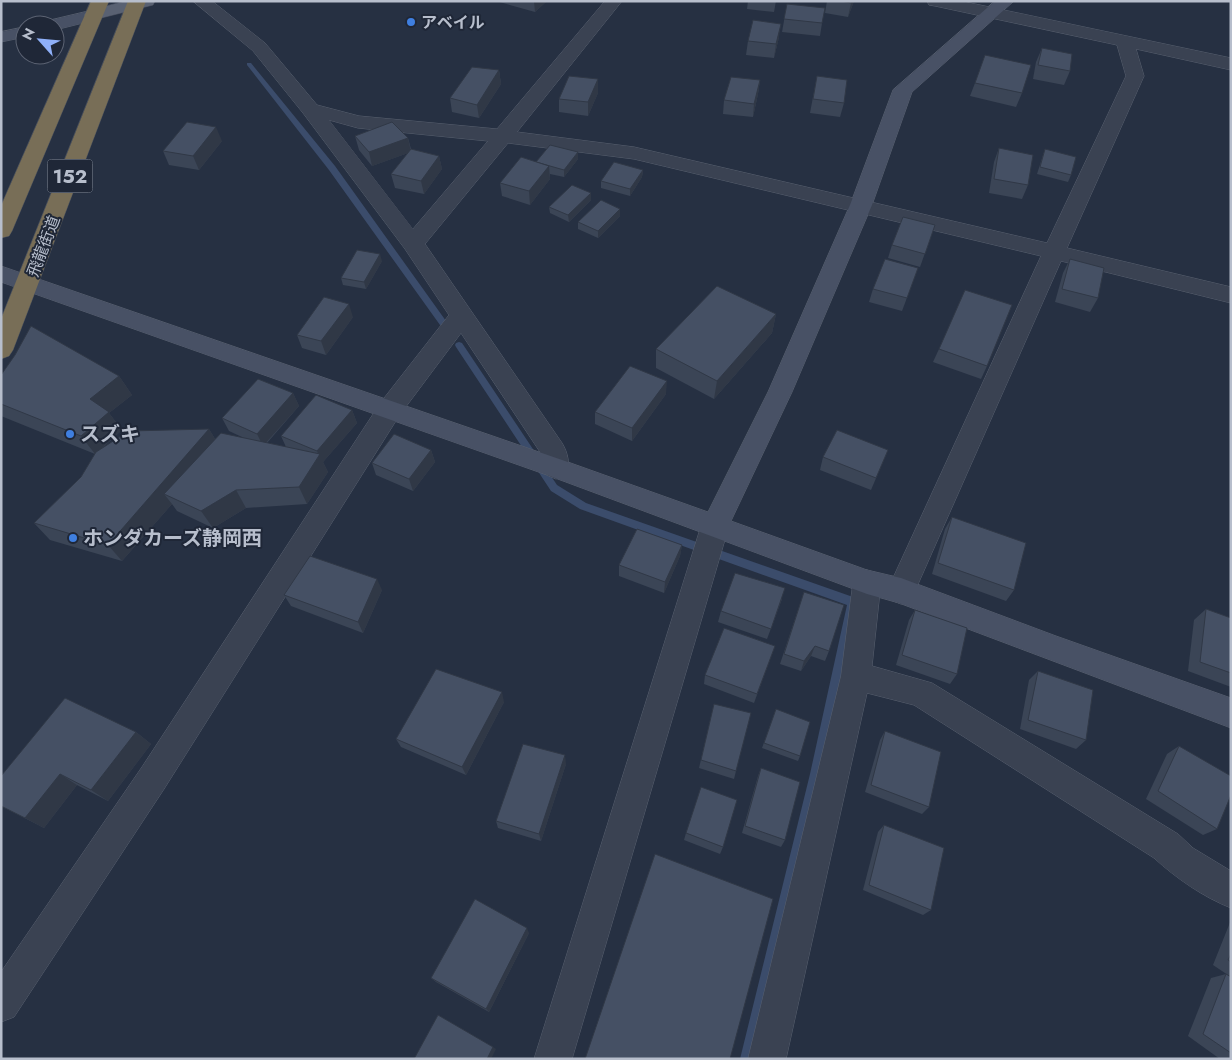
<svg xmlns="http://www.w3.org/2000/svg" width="1232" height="1060" viewBox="0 0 1232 1060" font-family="Jost,'Noto Sans JP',sans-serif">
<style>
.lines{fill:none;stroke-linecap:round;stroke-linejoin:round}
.stream{fill:#3b4c6b;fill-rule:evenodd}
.street-casing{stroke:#58606f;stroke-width:1}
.secondary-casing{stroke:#58606f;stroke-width:1}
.primary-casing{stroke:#444b5b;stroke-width:1}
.highway-casing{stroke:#454d5c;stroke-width:1}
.street{fill:#3a4252;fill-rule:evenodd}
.secondary{fill:#485165;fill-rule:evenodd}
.primary{fill:#596172;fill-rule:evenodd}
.highway{fill:#786e57;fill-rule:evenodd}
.wall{fill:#3b4556}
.shaded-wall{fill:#303846}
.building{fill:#455064;stroke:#303846}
.shop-dot{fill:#3f7fe0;stroke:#1f2737;stroke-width:2}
.labels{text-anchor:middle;stroke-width:4;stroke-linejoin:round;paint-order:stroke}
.far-poi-label{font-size:16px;font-weight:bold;fill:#b7becc;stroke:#1f2737;text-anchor:start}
.far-street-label{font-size:16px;fill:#b7becc;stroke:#1f2737}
.shield{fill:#1f2737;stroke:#89919f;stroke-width:1}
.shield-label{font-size:19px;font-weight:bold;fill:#b7becc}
.poi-label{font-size:20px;font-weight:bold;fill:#b7becc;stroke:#1f2737;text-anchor:start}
</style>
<rect width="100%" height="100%" fill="#263042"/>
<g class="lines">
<!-- stream -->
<g class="stream">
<path d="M247,63H251L335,166L446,321L447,323L446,325H440L329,170L247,65Z"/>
<path d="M459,342L462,343L557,485L586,503L853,597L857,599L858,602L822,774L754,1059H740L810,774L847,605L580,509L551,491L456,347L455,345L456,343Z"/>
</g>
<!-- street casing -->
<g class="street-casing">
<g id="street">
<path d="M193,1H212L265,43L317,105L359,116L497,129L605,1H622L517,132L634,147L1047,243L1126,76L1117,45L935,6L929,5L927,1H961L1231,58V70L1136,49L1144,76L1067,248L1231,287V303L1061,261L915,591L911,600L901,604L891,600L887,591L1041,256L634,159L508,143L425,244L562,443C568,453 571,465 565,475L556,479L547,475L543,468L540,452L461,333L399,416L164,789L14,1017L1,1022V972L142,767L381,402L449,315L405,249L303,113L253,51ZM329,120L358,128L488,141L413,229Z"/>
<path d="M715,515L725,518L729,526L572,1059H534L701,526L705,518Z"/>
<path d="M867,570L877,573L881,582L872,666L932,683L1178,834L1193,848L1231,871V908C1203,897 1176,878 1154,858L914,705L867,693L786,1059H748L841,676L853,582L857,573Z"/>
</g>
</g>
<!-- secondary casing -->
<g class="secondary-casing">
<g id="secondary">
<path d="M995,1H1014L912,92L872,205L792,392L731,521L867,570L901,578L1056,636L1231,698V728L899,603L867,594L547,475L1,282V266L565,461L708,512L768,392L850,205L893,90Z"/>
<path d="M93,10L99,11L102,15L99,19L55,30V25H44L47,21Z"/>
<path d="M25,27V37L1,42V32Z"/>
</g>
</g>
<!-- primary casing -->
<g class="primary-casing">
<path id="primary" d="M126,1H155L153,5L93,20L87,19L84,15L87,11Z"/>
</g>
<!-- highway casing -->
<g class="highway-casing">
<g id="highway">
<path d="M91,1H109L12,231L9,236L1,238V206Z"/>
<path d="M128,1H146L13,350L9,356L1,359V319Z"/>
</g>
</g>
<!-- street -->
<use href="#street" class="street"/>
<!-- secondary -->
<use href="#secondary" class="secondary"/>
<!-- primary -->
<use href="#primary" class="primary"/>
<!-- highway -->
<use href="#highway" class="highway"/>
</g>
<!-- wall -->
<g class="wall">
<path d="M496,1H547L535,12Z"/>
<path d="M748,1H776L774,12L747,9Z"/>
<path d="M827,1H854L848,17L825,13Z"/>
<path d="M787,4L822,23L820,36L782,32Z"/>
<path d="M779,37L774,58L746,55L748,41Z"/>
<path d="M1042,48L1070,71L1064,85L1033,79L1036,62Z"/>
<path d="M499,70L501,84L479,118L452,112L450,98Z"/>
<path d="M817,76L844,103L840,117L810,113Z"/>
<path d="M598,79V93L588,116L559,112V99Z"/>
<path d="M760,80L758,94L753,117L723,114L724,100Z"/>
<path d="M975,83L1022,93L1016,107L970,96Z"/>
<path d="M355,136L408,138L411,149L439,156L442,169L424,194L395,188L391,174L408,153L372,166L359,150Z"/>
<path d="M222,141L199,170L169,165L163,151Z"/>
<path d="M999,148L1028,185L1022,199L989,193L994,162Z"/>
<path d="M1045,149L1071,175L1068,182L1037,174Z"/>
<path d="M578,152V159L564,177L550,174V179L530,205L502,196L500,183L536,162Z"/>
<path d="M643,170L642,177L630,196L601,188V181Z"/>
<path d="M591,200L569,222L550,213L549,207Z"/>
<path d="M620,209V216L598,238L578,229V222Z"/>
<path d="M935,225L920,267L888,258L892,245Z"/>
<path d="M1070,259L1098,298L1090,312L1055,302L1063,273Z"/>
<path d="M382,261L366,289L343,285L341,278Z"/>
<path d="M918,268L902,311L869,302L873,289Z"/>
<path d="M776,314L772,333L714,399L656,368V349Z"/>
<path d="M353,317L326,355L302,348L297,335Z"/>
<path d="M939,349L987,366L981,379L933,362Z"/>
<path d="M1,375L119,376L132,395L109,413L122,430L100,450L209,429L215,439L244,438L229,431L222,418L293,393L299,406L267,443L286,447L281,436L352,410L357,423L323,462L328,472L307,504L246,508L213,528L177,511L172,504L122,561L50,540L34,523L81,477L95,454L1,416Z"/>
<path d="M666,394L632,441L595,424V412Z"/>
<path d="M431,450L435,462L413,491L376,475L372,463Z"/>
<path d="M888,450L871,490L820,470L823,457Z"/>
<path d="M952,517L1014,590L1006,601L932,574L945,529Z"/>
<path d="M682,545L680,556L664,593L619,576V565Z"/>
<path d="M382,590L363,633L291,606L284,595Z"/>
<path d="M804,592L829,651L825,661L811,656L801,671L780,664Z"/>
<path d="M782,599L767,639L718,622L721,611Z"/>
<path d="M1206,609L1231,618V687L1188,671L1194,620Z"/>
<path d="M915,610L957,674L950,684L896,665L909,620Z"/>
<path d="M775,646L754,703L704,684L705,675Z"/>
<path d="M1038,671L1086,740L1076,749L1020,729L1029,680Z"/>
<path d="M504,702L466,775L401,747L396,739Z"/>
<path d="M714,704L736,771L734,779L699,768Z"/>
<path d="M776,709L800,756L798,761L762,748Z"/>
<path d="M885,731L929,807L922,814L865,792L880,740Z"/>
<path d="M136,732L151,744L108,801L77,785L44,828L1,806Z"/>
<path d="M1179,746L1217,829L1203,835L1146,799L1167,754Z"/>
<path d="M566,764L541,841L498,828L496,821Z"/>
<path d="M761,768L785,840L781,847L742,833L758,776Z"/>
<path d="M884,825L931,910L923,915L863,890L878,832Z"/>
<path d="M686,833L723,847L720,854L684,840Z"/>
<path d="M1231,920V977L1213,965Z"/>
<path d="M529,933L489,1012L436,982L431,978Z"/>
<path d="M1226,974L1231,977V1059H1220L1188,1036L1211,978Z"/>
</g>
<!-- shaded-wall -->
<g class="shaded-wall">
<path d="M534,1H547L535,12Z"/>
<path d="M852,1H854L848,17L851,3Z"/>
<path d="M781,24L779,37L774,58L776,44Z"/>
<path d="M499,70L501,84L479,118L477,105Z"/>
<path d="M598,79V93L588,116V102Z"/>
<path d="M760,80L758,94L753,117L754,104Z"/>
<path d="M216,127L222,141L199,170L193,156Z"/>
<path d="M408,138L411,152L372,166L369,152Z"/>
<path d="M578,152V159L564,177V170Z"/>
<path d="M439,156L442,169L424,194L421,181Z"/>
<path d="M549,166L550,179L530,205L529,191Z"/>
<path d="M643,170L642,177L630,196V189Z"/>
<path d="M591,193V200L569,222L568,215Z"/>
<path d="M620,209V216L598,238V231Z"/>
<path d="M380,254L382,261L366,289L364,282Z"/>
<path d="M349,304L353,317L326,355L321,341Z"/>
<path d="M776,314L772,333L714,399L717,381Z"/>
<path d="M119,376L132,395L109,413L122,430L95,454L81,436L90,399Z"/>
<path d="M667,381L666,394L632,441V428Z"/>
<path d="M293,393L299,406L263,446L257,434Z"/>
<path d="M352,410L357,423L323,462L328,472L307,504L299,487L319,456L317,451Z"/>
<path d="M209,429L220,447L164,494L172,504L122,561L108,545Z"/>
<path d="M431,450L435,462L413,491L409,479Z"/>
<path d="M236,490L246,508L213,528L201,511Z"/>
<path d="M682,545L680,556L664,593L665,582Z"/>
<path d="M377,579L382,590L363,633L358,622Z"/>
<path d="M815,646L811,656L801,671L804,661Z"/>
<path d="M502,692L504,702L466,775L462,767Z"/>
<path d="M136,732L151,744L108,801L91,790Z"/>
<path d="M565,755L566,764L541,841L539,834Z"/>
<path d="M60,774L77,785L44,828L25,818Z"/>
<path d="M527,928L529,933L489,1012L486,1009Z"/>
<path d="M493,1047L496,1049L491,1059H487Z"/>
</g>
<!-- building -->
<g class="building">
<path d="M841,1H852L851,3Z"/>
<path d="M787,4L825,8L822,23L784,19Z"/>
<path d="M753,20L781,24L776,44L748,41Z"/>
<path d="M1042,48L1072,54L1070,71L1038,65Z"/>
<path d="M985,55L1031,65L1022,93L975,83Z"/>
<path d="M472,67L499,70L477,105L450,98Z"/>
<path d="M569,76L598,79L588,102L559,99Z"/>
<path d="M817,76L847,80L844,103L813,99Z"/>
<path d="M731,77L760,80L754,104L724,100Z"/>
<path d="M187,122L216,127L193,156L163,151Z"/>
<path d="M392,122L408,138L369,152L355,136Z"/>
<path d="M550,145L578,152L564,170L536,162Z"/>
<path d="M999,148L1033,155L1028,185L994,179Z"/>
<path d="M411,149L439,156L421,181L391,174Z"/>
<path d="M1045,149L1076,157L1071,175L1040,167Z"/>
<path d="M521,157L549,166L529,191L500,183Z"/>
<path d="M614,162L643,170L630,189L601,181Z"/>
<path d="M572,185L591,193L568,215L549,207Z"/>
<path d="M601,200L620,209L598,231L578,222Z"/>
<path d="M903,217L935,225L925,254L892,245Z"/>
<path d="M357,250L380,254L364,282L341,278Z"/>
<path d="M885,259L918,268L907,298L873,289Z"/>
<path d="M1070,259L1104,268L1098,298L1062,289Z"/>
<path d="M717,286L776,314L717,381L656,349Z"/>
<path d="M965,290L1012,305L987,366L939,349Z"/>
<path d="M324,297L349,304L321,341L297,335Z"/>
<path d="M31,326L119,376L90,399L109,412L81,436L1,404V375L15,355Z"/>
<path d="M630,366L667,381L632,428L595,412Z"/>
<path d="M258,379L293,393L257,434L222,418Z"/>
<path d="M316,395L352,410L317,451L281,436Z"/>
<path d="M209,429L108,545L34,523L81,477L96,452L129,431Z"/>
<path d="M837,430L888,450L876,478L823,457Z"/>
<path d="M221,433L320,454L299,487L236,490L201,511L164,494Z"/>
<path d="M394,434L431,450L409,479L372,463Z"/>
<path d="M952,517L1026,543L1014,590L938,563Z"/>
<path d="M637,529L682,545L665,582L619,565Z"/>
<path d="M310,556L377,579L358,622L284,595Z"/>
<path d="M735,573L785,588L771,629L721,611Z"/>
<path d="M804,592L844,605L829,651L815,646L804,661L784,654Z"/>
<path d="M1206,609L1231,618V673L1200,662Z"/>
<path d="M915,610L967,628L957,674L902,655Z"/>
<path d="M724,628L775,646L757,694L705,675Z"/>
<path d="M436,669L502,692L462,767L396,739Z"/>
<path d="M1038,671L1093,690L1086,740L1028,720Z"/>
<path d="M65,698L136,732L91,790L60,774L25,818L1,806V776Z"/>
<path d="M714,704L751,713L736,771L701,760Z"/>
<path d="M776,709L810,722L800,756L764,743Z"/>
<path d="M885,731L941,752L929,807L871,785Z"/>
<path d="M523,744L565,755L539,834L496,821Z"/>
<path d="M1179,746L1231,776V795L1217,829L1158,791Z"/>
<path d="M761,768L800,782L785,840L745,826Z"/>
<path d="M701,787L737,800L723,847L686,833Z"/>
<path d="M884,825L944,848L931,910L869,885Z"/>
<path d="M655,854L773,899L730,1059H585Z"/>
<path d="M475,899L527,928L486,1009L431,978Z"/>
<path d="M1231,954V962L1228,960Z"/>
<path d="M1226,974L1231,977V1053L1203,1034Z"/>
<path d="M438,1015L493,1047L487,1059H414Z"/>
</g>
<!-- markers -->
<g class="shop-dot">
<circle cx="411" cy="22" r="5"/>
<circle cx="70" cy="434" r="5"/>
<circle cx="73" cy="538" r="5"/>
</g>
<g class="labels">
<!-- far-poi labels -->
<g class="far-poi-label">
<text x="421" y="28">アベイル</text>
</g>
<!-- far-street labels -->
<g class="far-street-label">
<text transform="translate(43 246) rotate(-69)" y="6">飛龍街道</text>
</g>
<!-- shield labels -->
<rect class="shield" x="47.5" y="159.5" width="45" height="33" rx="4"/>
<g class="shield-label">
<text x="70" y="183">152</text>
</g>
<!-- poi labels -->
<g class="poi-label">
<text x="80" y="441">スズキ</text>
<text x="83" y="545">ホンダカーズ静岡西</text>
</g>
</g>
<!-- border -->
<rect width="1232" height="1060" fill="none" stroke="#b7becc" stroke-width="5"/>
<!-- north arrow -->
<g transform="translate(40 40) rotate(297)"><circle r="24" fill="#1f2737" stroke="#5c6373"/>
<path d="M0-4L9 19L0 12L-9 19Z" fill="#8fb0f9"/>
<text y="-8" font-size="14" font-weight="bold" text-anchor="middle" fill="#b7becc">N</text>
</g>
</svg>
